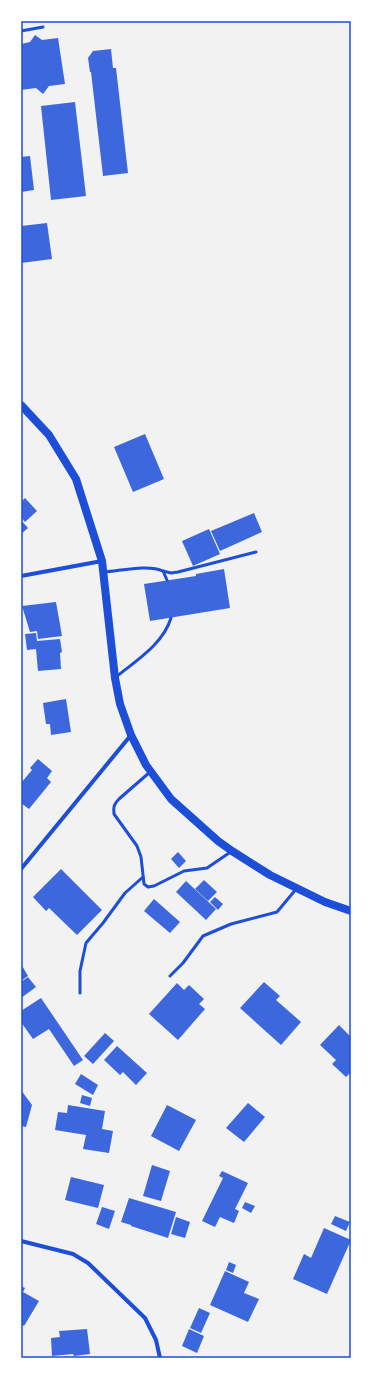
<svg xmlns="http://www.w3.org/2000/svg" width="372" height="1379" viewBox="0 0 372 1379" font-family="Montserrat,sans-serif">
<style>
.building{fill:#3d67dc}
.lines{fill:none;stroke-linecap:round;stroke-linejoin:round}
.service{stroke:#1d4ed8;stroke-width:3}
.minor{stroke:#1d4ed8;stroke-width:4}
.secondary{stroke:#1d4ed8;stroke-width:8}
.neatline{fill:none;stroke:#1d4ed8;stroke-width:1.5}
</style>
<rect width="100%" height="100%" fill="#f2f2f2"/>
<!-- building -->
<g class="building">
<path d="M35,35L42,40L58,38L65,84L49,86L43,94L36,88L21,90V44L30,42Z"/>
<path d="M111,49L113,68H116L128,173L103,176L91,72H90L88,58L93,51Z"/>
<path d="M75,102L86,196L51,200L41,106Z"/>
<path d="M30,156L34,190L21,192V157Z"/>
<path d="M47,223L52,259L21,263V226Z"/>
<path d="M145,434L164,479L133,492L114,447Z"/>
<path d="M25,498L37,511L25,522L21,517V502Z"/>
<path d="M254,513L262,532L220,551L211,531Z"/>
<path d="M21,520L28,528L21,534Z"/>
<path d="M209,529L220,554L193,566L182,541Z"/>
<path d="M224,569L230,608L150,621L144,584L196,576V574Z"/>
<path d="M56,602L62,636L38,639L37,631L30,632L22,606Z"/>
<path d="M36,633L37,641L60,639L62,652L60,653L61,669L38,671L36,649L27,650L25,634Z"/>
<path d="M66,699L71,732L51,735L50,724H46L43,703Z"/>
<path d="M38,759L52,771L47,778L51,782L29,809L21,803V783L32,770L30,768Z"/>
<path d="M178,852L186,861L179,868L171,859Z"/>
<path d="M61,869L102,910L77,935L49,908L46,911L33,897Z"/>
<path d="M204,880L217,892L208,901L195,889Z"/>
<path d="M186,881L216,909L206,920L176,892Z"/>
<path d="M215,897L223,904L218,910L210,902Z"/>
<path d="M154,899L180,922L170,933L144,911Z"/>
<path d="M21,964L28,976L21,981Z"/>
<path d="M28,977L36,987L21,998V982Z"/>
<path d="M264,982L280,996L276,1000L301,1022L281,1045L240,1008Z"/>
<path d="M177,983L184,990L189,985L204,999L199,1004L205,1009L178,1040L149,1014Z"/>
<path d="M41,998L83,1060L74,1066L49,1029L33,1039L21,1022V1011Z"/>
<path d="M339,1025L351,1037V1072L346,1077L332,1064L336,1060L320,1045Z"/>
<path d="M105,1033L114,1041L93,1064L84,1056Z"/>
<path d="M117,1046L147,1073L136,1085L123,1072L120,1075L104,1060Z"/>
<path d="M81,1074L98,1085L93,1095L75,1084Z"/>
<path d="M21,1090L32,1105L26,1127L21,1126Z"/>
<path d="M82,1095L92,1098L90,1106L80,1103Z"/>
<path d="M248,1103L265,1117L244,1142L226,1128Z"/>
<path d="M68,1105L105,1111L102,1129L113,1131L109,1153L83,1149L86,1135L55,1130L58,1112L67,1113Z"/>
<path d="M167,1105L196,1120L179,1151L151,1136Z"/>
<path d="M152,1165L170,1171L161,1201L143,1196Z"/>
<path d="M222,1171L248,1183L235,1209L239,1211L234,1223L220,1217L215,1227L202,1221L223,1178L219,1176Z"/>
<path d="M71,1177L104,1185L98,1208L65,1200Z"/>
<path d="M129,1198L176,1212L168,1238L131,1226V1225L121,1222Z"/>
<path d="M245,1202L255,1206L251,1213L242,1208Z"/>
<path d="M102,1207L115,1211L109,1229L96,1224Z"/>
<path d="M335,1216L350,1222L346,1231L331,1224Z"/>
<path d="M176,1217L190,1222L185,1238L171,1234Z"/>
<path d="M324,1228L351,1240L327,1294L293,1279L304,1254L311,1258Z"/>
<path d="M229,1262L236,1265L233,1273L226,1270Z"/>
<path d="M225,1271L249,1282L244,1293L259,1299L248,1322L210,1305Z"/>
<path d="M21,1286L25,1288L23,1292L39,1301L24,1326L21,1324Z"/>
<path d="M199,1308L210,1313L201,1333L190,1328Z"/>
<path d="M87,1329L90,1354L74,1356L73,1354L52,1356L51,1338L60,1337L59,1331Z"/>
<path d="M189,1329L204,1336L197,1353L182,1346Z"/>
</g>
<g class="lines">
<!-- service -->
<g class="service">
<path d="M21,31L43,27"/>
<path d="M163,571L171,573L178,572L256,552"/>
<path d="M104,572C120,571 148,564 163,571L167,580"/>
<path d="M116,677C137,660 163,644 171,618"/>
<path d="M150,772L119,799C114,804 113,807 114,814L137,846L141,857L144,884L148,887L154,886L184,871L207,868L232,851"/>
<path d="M170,976L183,963L203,936L231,924L277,912L297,888"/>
<path d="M80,993V971L86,943L103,923L125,893L143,877"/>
</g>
<!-- minor -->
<g class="minor">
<path d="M21,576L102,561"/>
<path d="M21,869L131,735"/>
<path d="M21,1241L73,1254L88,1263L145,1318L156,1340L160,1358"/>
</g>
<!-- secondary -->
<path class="secondary" d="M21,405L49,435L76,479L102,561L115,678L120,704L131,735L146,765L171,799L218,841L232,851L270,875L325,902L351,911"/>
</g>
<!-- border -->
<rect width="372" height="1379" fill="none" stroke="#ffffff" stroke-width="44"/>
<rect x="22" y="22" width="328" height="1335" class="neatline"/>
</svg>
